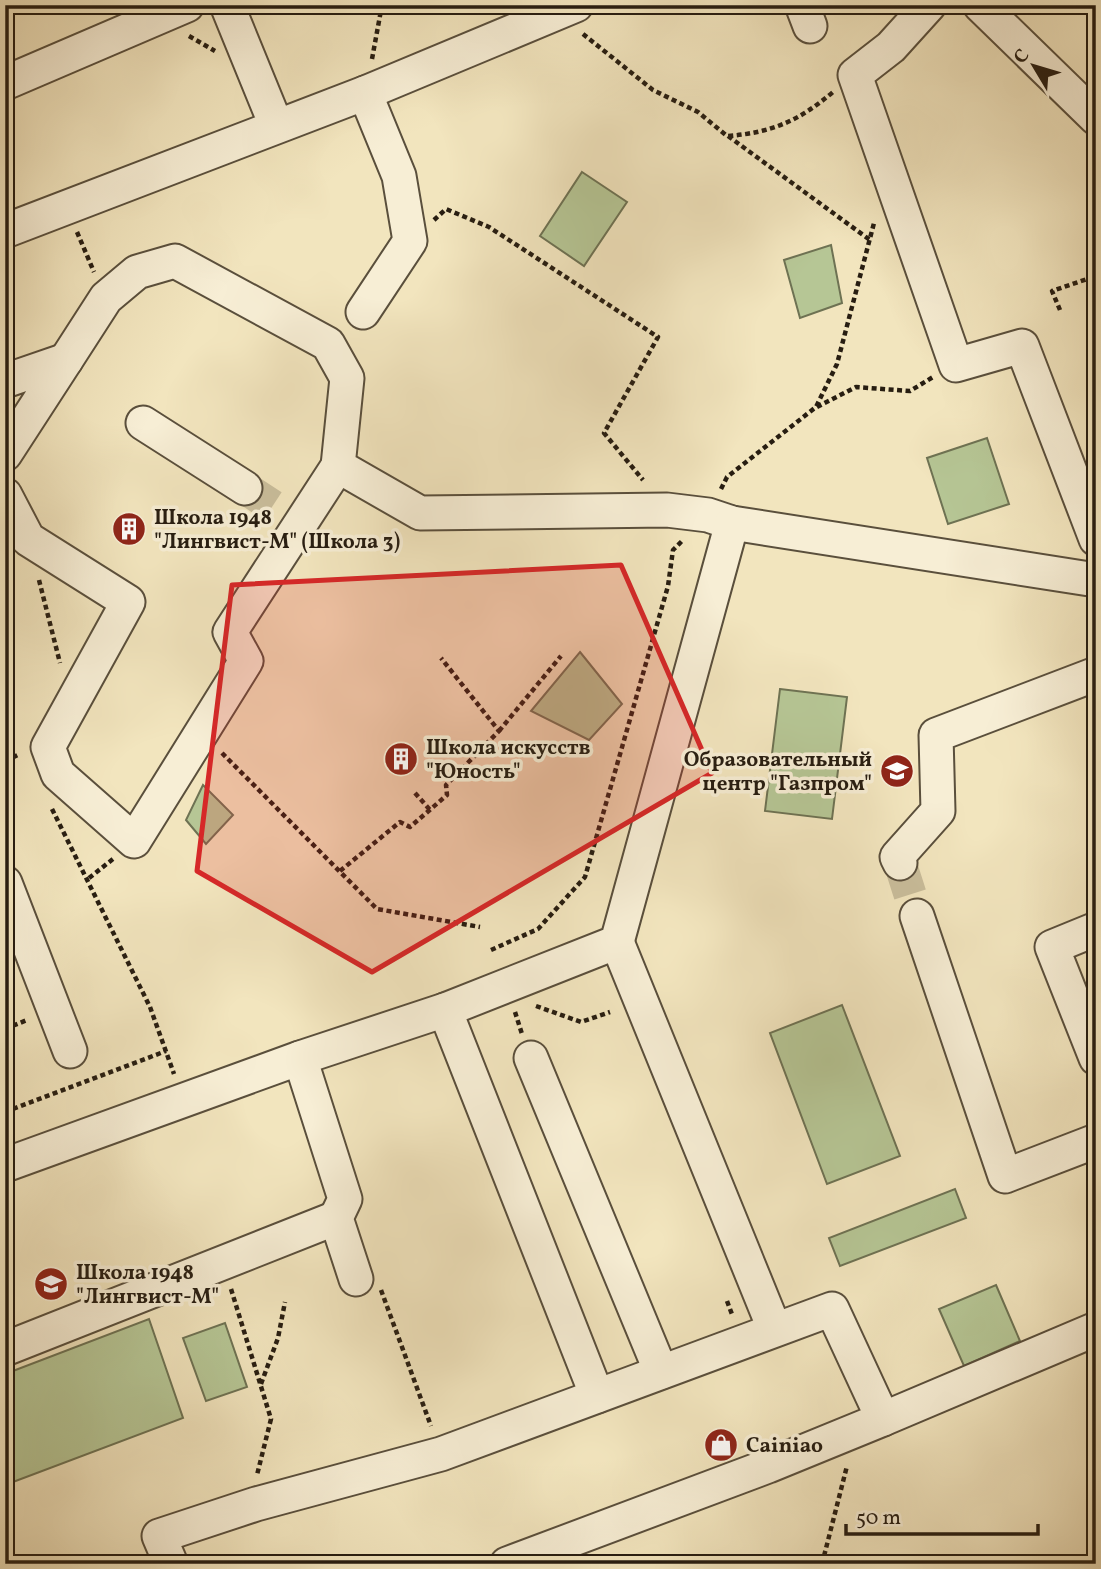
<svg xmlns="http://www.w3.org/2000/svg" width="1101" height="1569" viewBox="0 0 1101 1569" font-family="Vollkorn,serif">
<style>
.green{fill:#b6c695;stroke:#6e7253;stroke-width:2}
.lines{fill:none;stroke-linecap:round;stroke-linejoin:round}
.minor-tunnel{stroke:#c9bd9b;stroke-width:33;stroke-dasharray:33 17;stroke-linecap:butt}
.minor-casing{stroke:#5a4f3c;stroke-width:37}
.path{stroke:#271d11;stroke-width:4.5;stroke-dasharray:5 3.5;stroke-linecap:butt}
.minor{stroke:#f7eed5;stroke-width:33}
.marked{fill:#d62828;fill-opacity:0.2;stroke:#d62828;stroke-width:5;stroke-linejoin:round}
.labels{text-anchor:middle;stroke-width:7;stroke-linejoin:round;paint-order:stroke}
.poi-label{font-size:21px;font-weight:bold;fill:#271d11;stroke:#f7eed5;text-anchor:start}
</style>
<rect width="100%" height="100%" fill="#f2e5be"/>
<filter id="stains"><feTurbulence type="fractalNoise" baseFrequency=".00286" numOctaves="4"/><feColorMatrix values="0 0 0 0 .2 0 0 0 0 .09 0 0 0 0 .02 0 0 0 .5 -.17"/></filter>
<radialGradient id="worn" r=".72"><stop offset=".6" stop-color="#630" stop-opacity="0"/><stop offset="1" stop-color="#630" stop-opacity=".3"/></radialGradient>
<!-- green -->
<g class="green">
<path d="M582,172L627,202L584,266L540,236Z"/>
<path d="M831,245L842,303L800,318L784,260Z"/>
<path d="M987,438L1009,504L948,524L927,458Z"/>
<path d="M580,652L622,704L589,740L531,711Z"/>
<path d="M780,689L847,697L832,819L765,811Z"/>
<path d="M203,785L233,815L206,844L186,820Z"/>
<path d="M842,1005L900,1156L827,1184L770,1033Z"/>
<path d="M955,1189L966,1218L840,1266L829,1238Z"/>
<path d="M996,1285L1020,1341L964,1366L939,1309Z"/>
<path d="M149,1319L183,1418L5,1485V1374Z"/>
<path d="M225,1323L247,1387L206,1401L183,1338Z"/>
</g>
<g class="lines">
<!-- minor-tunnel -->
<g class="minor-tunnel">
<path d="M245,488L277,509"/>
<path d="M900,863L917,916"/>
</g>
<!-- minor casing -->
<g class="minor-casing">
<g id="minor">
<path d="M227,5L276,125"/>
<path d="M802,5L810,26"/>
<path d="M929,5L891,47L855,75L956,365L1022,346L1096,539"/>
<path d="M980,5L1096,118"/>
<path d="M5,83L187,5"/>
<path d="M5,231L365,93L576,5"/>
<path d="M363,312L410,241L399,176L365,93"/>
<path d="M66,360L106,298L137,272L175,261L328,344L347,378L338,466L420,513L667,510L708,515L732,523L1096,580"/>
<path d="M5,381L66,360L5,454"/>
<path d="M143,423L245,488"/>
<path d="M5,495L28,539L128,602L48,747L58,774L134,841L246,661L230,632L338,466"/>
<path d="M900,863L897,857L938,811L936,735L1096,674"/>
<path d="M5,883L70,1051"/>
<path d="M917,916L1005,1176L1096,1141"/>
<path d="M1096,929L1052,947L1096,1058"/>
<path d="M617,942L774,1328"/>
<path d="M445,1010L597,1396"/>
<path d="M300,1058L345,1199L336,1218L356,1279"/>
<path d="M531,1058L661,1372"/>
<path d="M5,1165L300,1058L445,1010L617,942L732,523"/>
<path d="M5,1349L336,1218"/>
<path d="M883,1419L1096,1329"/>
<path d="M171,1564L159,1536L256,1504L441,1454L832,1309L883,1419L768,1466L507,1564"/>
</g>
</g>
<!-- path -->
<g class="path">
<path d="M583,34L653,90L698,112L727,136C771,133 799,121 833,92"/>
<path d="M189,36L215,51"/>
<path d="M372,59L382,5"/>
<path d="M728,136L870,240"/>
<path d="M434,220L446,209L489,227L658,337L604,433L643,480"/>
<path d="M77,232L94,272"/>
<path d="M1060,310L1052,291L1096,276"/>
<path d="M817,407L856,387L910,391L933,377"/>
<path d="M721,489L727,477L816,407L837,364L874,223"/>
<path d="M39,580L60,663"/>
<path d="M499,731L561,656"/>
<path d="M222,753L377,909L480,927"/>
<path d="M5,761L20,754"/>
<path d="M415,793L431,811"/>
<path d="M52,809L150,1007L174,1074"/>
<path d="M340,871L400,822L410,827L447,795L446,785L499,731L441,658"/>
<path d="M89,878L113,859"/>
<path d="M491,950L538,929L585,877L668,586L673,550L683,540"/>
<path d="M536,1006L581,1022L610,1012"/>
<path d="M515,1012L522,1034"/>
<path d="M5,1029L27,1020"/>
<path d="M5,1112L166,1051"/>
<path d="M231,1289L271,1419L257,1475"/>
<path d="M381,1290L431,1426"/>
<path d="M727,1301L733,1317"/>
<path d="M261,1384L278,1338L285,1302"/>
<path d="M822,1564L847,1466"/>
</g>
<!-- minor -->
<use href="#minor" class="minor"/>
</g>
<!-- marked area -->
<path class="marked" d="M621,565L712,773L372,972L197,871L232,585Z"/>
<!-- icons -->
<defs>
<g id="building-disc" transform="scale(1.75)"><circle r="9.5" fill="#8f2418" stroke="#f7eed5"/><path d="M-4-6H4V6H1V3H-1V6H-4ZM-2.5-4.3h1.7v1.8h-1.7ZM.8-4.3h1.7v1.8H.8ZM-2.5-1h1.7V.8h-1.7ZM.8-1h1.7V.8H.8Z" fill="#fff"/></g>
<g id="school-disc" transform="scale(1.75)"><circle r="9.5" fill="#8f2418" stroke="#f7eed5"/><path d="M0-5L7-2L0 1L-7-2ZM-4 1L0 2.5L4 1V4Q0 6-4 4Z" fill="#fff"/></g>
<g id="shop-disc" transform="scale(1.75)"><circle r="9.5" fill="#8f2418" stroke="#f7eed5"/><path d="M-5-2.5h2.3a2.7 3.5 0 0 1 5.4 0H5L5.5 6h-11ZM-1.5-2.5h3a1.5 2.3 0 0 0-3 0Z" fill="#fff"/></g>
</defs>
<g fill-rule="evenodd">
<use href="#building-disc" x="129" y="529"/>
<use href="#building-disc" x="401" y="759"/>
<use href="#school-disc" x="897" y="771"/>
<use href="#school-disc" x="51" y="1284"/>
<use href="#shop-disc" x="721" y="1445"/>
</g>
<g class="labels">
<!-- poi labels -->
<g class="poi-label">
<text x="154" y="524">Школа 1948<tspan x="154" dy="24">"Лингвист-М" (Школа 3)</tspan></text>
<text x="426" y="754">Школа искусств<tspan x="426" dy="24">"Юность"</tspan></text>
<text x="872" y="766" text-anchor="end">Образовательный<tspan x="872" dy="24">центр "Газпром"</tspan></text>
<text x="76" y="1279">Школа 1948<tspan x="76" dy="24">"Лингвист-М"</tspan></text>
<text x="746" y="1452">Cainiao</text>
</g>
</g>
<!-- margin -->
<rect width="1101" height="1569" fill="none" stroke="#f2e5be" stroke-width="28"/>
<rect x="7" y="7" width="1087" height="1555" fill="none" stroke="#271d11" stroke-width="3.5"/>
<rect x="14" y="14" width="1073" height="1541" fill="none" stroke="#271d11" stroke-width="2"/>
<!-- north arrow -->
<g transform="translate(1034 66) rotate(308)" stroke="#f7eed5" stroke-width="5" paint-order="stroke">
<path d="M0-5L12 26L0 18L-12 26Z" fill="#271d11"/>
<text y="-10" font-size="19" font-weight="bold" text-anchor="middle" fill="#271d11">С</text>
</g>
<!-- scale -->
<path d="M846 1524v10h192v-10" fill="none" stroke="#271d11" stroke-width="3.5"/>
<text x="856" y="1524" font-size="21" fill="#271d11" stroke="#f7eed5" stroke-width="5" paint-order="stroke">50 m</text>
<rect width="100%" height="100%" filter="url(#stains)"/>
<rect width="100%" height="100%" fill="url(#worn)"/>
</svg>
